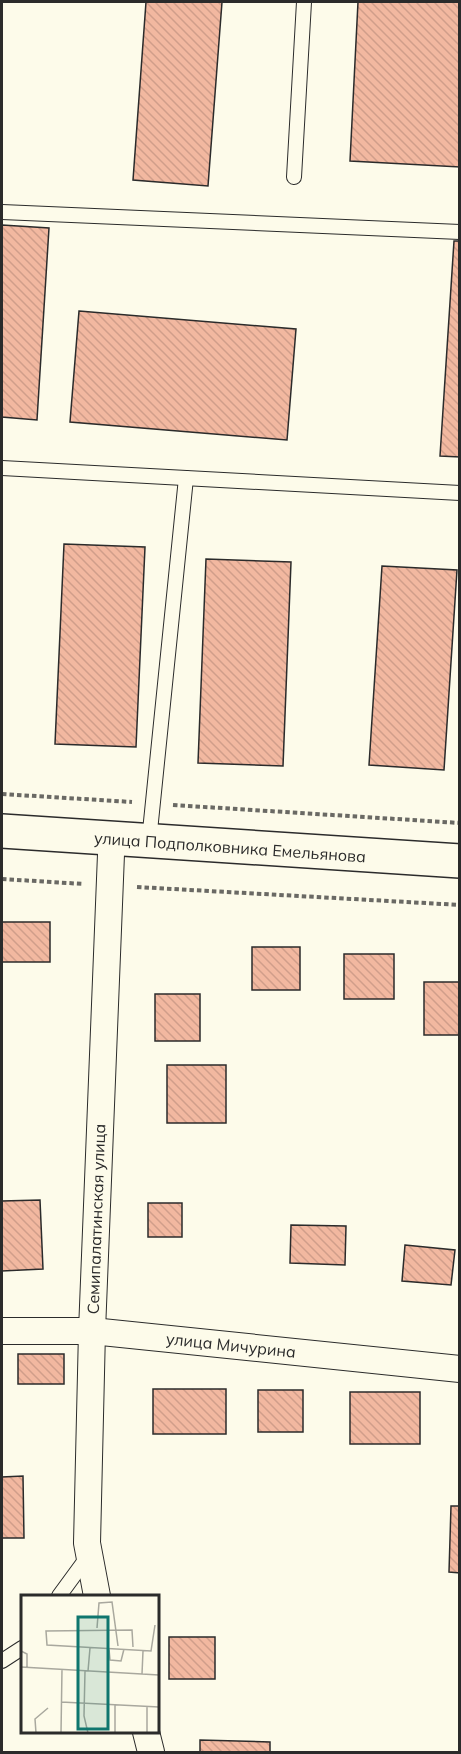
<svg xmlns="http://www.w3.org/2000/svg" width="461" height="1754" viewBox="0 0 461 1754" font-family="Mulish,sans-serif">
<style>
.building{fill:url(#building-back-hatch);stroke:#2b2b2b;stroke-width:1.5}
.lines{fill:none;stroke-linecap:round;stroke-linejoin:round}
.service-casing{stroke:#2b2b2b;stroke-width:16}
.minor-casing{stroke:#2b2b2b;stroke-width:28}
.primary-casing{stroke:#2b2b2b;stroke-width:36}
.path{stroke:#6a6964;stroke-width:4;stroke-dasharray:4.5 3;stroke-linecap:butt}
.service{stroke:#fdfbea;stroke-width:14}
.minor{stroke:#fdfbea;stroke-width:26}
.primary{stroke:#fdfbea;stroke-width:33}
.labels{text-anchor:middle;stroke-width:4.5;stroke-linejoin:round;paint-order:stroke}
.street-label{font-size:16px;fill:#2b2b2b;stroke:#fdfbea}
.inset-road{fill:none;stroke:#a9a89e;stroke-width:1.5}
.view{fill:#0f766e;fill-opacity:0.15;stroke:#0f766e;stroke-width:3}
.inset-edge{fill:none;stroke:#2b2b2b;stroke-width:3}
</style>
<defs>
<pattern id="building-back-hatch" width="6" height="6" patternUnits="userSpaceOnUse" patternTransform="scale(1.5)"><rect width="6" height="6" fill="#f2b8a0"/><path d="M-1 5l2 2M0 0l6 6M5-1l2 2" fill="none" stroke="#d09e8a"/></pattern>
</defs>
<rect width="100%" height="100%" fill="#fdfbea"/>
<!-- building -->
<g class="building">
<path d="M146,2H222L208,186L133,180Z"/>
<path d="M358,2H460V167L350,161Z"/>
<path d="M2,225L49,228L37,420L2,417Z"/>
<path d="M454,241H460V457L440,456Z"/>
<path d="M79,311L296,329L287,440L70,422Z"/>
<path d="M64,544L145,547L136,747L55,744Z"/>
<path d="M206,559L291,562L283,766L198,763Z"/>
<path d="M382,566L457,570L444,770L369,765Z"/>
<rect x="2" y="922" width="48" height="40"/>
<rect x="252" y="947" width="48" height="43"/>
<rect x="344" y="954" width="50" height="45"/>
<rect x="424" y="982" width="36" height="53"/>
<rect x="155" y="994" width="45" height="47"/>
<rect x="167" y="1065" width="59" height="58"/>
<path d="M40,1200L43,1269L2,1271V1201Z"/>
<rect x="148" y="1203" width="34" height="34"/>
<path d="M291,1225L346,1226L345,1265L290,1263Z"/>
<path d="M405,1245L455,1250L451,1285L402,1281Z"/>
<rect x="18" y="1354" width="46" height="30"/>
<rect x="153" y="1389" width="73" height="45"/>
<rect x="258" y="1390" width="45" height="42"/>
<rect x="350" y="1392" width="70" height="52"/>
<path d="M23,1476L24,1538H2V1477Z"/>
<path d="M451,1506H460V1573L449,1572Z"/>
<rect x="169" y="1637" width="46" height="42"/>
<path d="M200,1740L270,1742V1752H200Z"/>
</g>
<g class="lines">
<!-- service casing -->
<g class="service-casing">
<g id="service">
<path d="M294,177L304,2"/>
<path d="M2,212L460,232"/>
<path d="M2,468L460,493"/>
<path d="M149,841L186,478"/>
<path d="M59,1596L89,1555"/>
<path d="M2,1661L22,1648"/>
</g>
</g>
<!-- minor casing -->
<g class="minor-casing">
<g id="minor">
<path d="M2,1331H92L460,1369"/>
<path d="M97,1596L87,1543L92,1331L111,854L114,840"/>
<path d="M146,1732L151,1752"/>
</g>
</g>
<!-- primary casing -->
<g class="primary-casing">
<path id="primary" d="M2,831L460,861"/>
</g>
<!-- path -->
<g class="path">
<path d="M2,794L132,802"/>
<path d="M173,805L460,823"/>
<path d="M2,879L84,884"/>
<path d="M137,887L460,905"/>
</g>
<!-- service -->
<use href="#service" class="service"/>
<!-- minor -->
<use href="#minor" class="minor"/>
<!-- primary -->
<use href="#primary" class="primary"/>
</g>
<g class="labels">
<!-- street labels -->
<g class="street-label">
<text transform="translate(230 847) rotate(4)" y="6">улица Подполковника Емельянова</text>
<text transform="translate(96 1219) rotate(-88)" y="6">Семипалатинская улица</text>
<text transform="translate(231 1345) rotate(6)" y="6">улица Мичурина</text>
</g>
</g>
<!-- overview -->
<g transform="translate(21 1595)">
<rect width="138" height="138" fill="#fdfbea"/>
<path class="inset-road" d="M76,33L78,8L91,7L97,51M112,52L111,35L25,36L26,50L130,56L134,30M88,54L89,65L100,66L103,54M0,56L6,59V72M0,72L138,80M64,76L63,121L67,138M67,76L69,53M121,79L122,56M40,107L138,112M94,110V138M15,138L14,124L27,113M40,138L41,74M126,138V112"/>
<path class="view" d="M57,22H87V134H57Z"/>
<rect width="138" height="138" class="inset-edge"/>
</g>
<!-- border -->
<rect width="461" height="1754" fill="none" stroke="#2b2b2b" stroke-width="6"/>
</svg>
